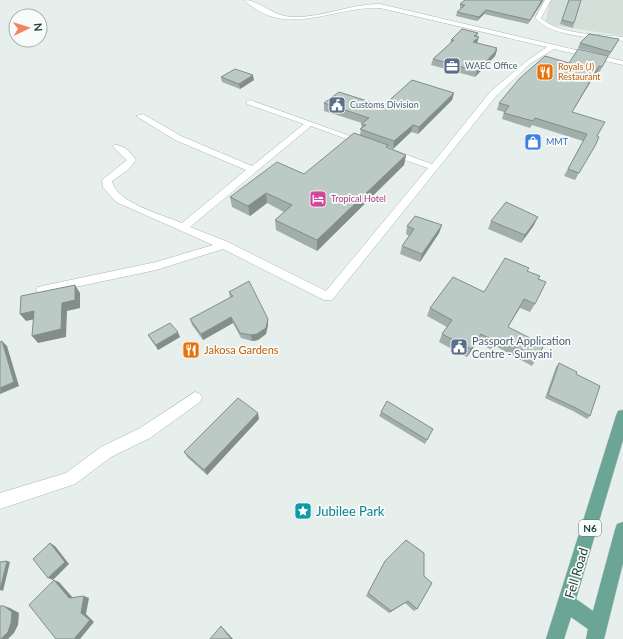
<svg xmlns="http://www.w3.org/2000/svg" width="623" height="639" viewBox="0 0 623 639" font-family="Lato,sans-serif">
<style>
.built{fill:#d4dfda}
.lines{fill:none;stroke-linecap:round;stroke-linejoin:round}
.minor-casing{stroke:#a8b8b2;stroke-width:1}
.major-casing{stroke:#c2cac8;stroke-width:1}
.minor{fill:#fff;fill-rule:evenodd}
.major{fill:#6aa596;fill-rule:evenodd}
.wall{fill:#a1aea9}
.shaded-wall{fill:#838d89}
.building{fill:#bbcac4;stroke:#838d89}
.labels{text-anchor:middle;stroke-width:3.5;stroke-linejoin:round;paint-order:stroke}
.far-service-label{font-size:9px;fill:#4e5e75;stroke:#f7fbf9;text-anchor:start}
.far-food-label{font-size:9px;fill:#c56008;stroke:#f7fbf9;text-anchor:start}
.far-shop-label{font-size:9px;fill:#366cbe;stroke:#f7fbf9;text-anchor:start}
.far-hotel-label{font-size:9px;fill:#b23c85;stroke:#f7fbf9;text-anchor:start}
.shield{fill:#f7fbf9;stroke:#637a73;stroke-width:1}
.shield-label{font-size:10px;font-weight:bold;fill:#24423a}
.service-label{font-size:11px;fill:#4e5e75;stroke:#f7fbf9;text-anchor:start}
.food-label{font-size:11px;fill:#c56008;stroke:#f7fbf9;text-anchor:start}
.near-culture-label{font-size:13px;fill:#0d838f;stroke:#f7fbf9;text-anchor:start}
.near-street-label{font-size:13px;fill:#24423a;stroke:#f7fbf9}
</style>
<rect width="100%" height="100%" fill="#e6efeb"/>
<!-- built -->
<path class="built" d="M550,0H623V36L545,24Z"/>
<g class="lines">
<!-- minor casing -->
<g class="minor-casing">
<g id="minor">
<path d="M244,0C260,0 274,18 295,17C324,17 351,4 380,4L623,61V65L554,49L531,63L497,95L332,300H324L223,249L156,270L42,294L38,293L36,290L38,287L42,286L156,262L213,245L116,202L103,187L102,180L127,160L113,147L114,145C123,144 132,153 136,160L129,169L112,181C115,202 163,215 182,223L246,170L175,140L136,116L143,114L181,136L252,166L304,124L247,104L246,102L250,100L367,142L366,144H360L311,126L190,227L228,242L326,291L428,168L387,154V150H393L432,164L491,91L527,61L547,47L380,8C331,6 287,40 244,0Z"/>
<path d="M545,0H551L541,18C558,35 599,34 623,37V41C598,37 552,38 535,18Z"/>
<path d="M195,392L200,394L202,398L200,402L150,438L111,457L75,484L0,509V493L66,473L101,447L140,428Z"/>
</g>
</g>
<!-- major casing -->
<g class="major-casing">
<path id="major" d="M623,410V440L576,599L593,611L615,530L617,524L623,522V563L604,639H586L588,629L571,617L564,639H546L616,416L618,411Z"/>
</g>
<!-- minor -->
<use href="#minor" class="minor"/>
<!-- major -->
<use href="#major" class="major"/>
</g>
<!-- wall -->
<g class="wall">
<path d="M465,0H543L528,24L484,14L477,21L456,16L457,12L461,8H460V4Z"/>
<path d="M569,0L574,23L573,28L560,24Z"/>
<path d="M478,33L477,37V43L497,50L495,56L475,77L431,65L433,59L450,44L451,40Z"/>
<path d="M619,39L609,56L578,48L580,43Z"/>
<path d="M608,56L599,73H596L572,112L597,136L599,137L575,180L564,176L583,141L532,125L530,128L502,119L504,112L497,110L499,103L569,63Z"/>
<path d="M221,77L254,80L240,89L222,82Z"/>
<path d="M454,93L452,100L418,134L411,132L393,149L388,147V148L406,155L404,165L317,251L276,230L275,220L284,212L267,203L250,216L232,207L230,197L304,174L360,135L362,123L324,111V103L383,106Z"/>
<path d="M491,221L534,225L521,243L488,229Z"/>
<path d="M442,225L439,233L420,262L400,254L402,246L409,236L406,234L407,226Z"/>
<path d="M527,271L538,279L535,304L530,312L520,308L508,327L537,358L532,366L497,347L494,351L477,342L467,357L439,342L442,334L447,327L427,316L430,308L484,292Z"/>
<path d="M229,292L268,325L266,334L258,340L252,341L241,338L233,323L203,340L192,325L190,319L230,298Z"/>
<path d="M148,335L180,337L158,350L151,340Z"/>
<path d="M559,363L576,374L590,416L587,419L573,411L545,398L556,367Z"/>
<path d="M381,412L431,433L425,444L379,416Z"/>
<path d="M259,419L207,475L187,457L184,452Z"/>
<path d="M383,565L424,576L417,609L414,611L405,603L389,613L366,596Z"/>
</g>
<!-- shaded-wall -->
<g class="shaded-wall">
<path d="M542,0H543V1L528,24L530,20Z"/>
<path d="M486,10L484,14L477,21L479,17Z"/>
<path d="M479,37L477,43L473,42Z"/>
<path d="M497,48L496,52L497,50L495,56L475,77L477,71Z"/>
<path d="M599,66L596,73L568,119L572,112Z"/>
<path d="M253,75L254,80L240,89L239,84Z"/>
<path d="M454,93L452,100L418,134L419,127Z"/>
<path d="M413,125L411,132L393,149L394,141Z"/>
<path d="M406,155L404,165L317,251V240Z"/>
<path d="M266,193L267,203L250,216L248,206Z"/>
<path d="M538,217L534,225L521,243L525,235Z"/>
<path d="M442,225L439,233L420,262L422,254Z"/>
<path d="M75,285L80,293V308L67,311L66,337L38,343L32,336L62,303Z"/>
<path d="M34,311L40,318L26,321L20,314Z"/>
<path d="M231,317L233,323L203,340L201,334Z"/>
<path d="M268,319V325L266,334L258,340L252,341L251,335Z"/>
<path d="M178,332L180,337L158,350L156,345Z"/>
<path d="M481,334L477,342L467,357L471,349Z"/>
<path d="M2,341L7,346L19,386L0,394Z"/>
<path d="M258,413L259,419L207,475L204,470Z"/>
<path d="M50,543L55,546L69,564L53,580L48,578Z"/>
<path d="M7,561L10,562L3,591L0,590Z"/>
<path d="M54,580L59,582L74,599L69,598Z"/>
<path d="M84,596L89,598L86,614L94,622L80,639H74Z"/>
<path d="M408,601L405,603L389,613L391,611Z"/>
<path d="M4,606L10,608L19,613L18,625L14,633L8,639H1Z"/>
<path d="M221,626L223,628L233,639H231Z"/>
</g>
<!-- building -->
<g class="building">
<path d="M465,0H542L530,20L486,10L479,17L457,12L465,5L460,4Z"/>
<path d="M569,0H581L574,23L562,20Z"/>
<path d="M462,29L478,33L474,36L479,37L473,42L497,48L495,50H497L477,71L433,59L454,40H451Z"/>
<path d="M589,34L619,39L611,52L580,43Z"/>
<path d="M578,49L608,56L602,67L599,66L572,112L605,122L597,136L599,137L595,146L579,173L568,169L587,134L535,118L533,121L504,113L509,106L499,103L520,78L545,56L569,63Z"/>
<path d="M235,69L253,75L239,84L221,77Z"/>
<path d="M412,80L454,93L419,127L413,125L394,141L360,129L366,125L361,124L369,118L324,103L339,92L383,106Z"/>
<path d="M354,133L388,145L386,147L406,155L317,240L275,220L292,205L266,193L248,206L230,197L277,162L304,174Z"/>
<path d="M506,202L538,217L525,235L491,221Z"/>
<path d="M415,216L442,225L422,254L402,246L414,229L407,226Z"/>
<path d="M505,258L529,268L527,271L540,276L538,279L546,282L535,304L524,299L508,327L544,345L537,358L501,339L499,343L481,334L471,349L442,334L452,320L430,308L453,277L484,292Z"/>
<path d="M249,281L268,319L266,328L257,334L251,335L240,333L231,317L201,334L190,319L233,296L229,292Z"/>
<path d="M75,285V300L62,303L61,329L32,336L34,311L20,314L21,296Z"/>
<path d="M170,323L178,332L156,345L148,335Z"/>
<path d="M2,341L14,382L0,388V342Z"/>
<path d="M559,363L577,372L576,374L600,386L590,416L576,408L548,395Z"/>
<path d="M238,398L258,413L204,470L184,452Z"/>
<path d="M387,401L433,429L427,440L381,412Z"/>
<path d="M406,540L424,553V576L432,583L417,609L408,601L391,611L368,593L385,561Z"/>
<path d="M50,543L65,562L48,578L33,559Z"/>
<path d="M7,561L0,590V562Z"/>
<path d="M54,580L69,598L84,596L81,613L90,620L74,639H56L29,605Z"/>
<path d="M0,606H4L12,612L11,623L8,632L1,639H0Z"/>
<path d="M221,626L231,639H210Z"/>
</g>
<!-- icons -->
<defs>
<g id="office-square" transform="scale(0.9)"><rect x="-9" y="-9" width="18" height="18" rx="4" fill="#5c6f8a" stroke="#f7fbf9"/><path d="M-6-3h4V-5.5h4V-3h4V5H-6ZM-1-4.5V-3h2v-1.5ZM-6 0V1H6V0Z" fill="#fff"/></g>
<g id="restaurant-square" transform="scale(0.9)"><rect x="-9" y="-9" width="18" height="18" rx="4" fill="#e8710a" stroke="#f7fbf9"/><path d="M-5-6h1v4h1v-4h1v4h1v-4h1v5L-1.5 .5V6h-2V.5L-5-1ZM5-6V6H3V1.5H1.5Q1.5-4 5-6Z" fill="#fff"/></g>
<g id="civic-square" transform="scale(0.9)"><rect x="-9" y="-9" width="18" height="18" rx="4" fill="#5c6f8a" stroke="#f7fbf9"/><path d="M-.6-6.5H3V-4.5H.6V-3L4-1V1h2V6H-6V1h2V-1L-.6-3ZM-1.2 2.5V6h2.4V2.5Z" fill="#fff"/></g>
<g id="shop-square" transform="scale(0.9)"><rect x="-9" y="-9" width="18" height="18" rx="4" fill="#3f7fe0" stroke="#f7fbf9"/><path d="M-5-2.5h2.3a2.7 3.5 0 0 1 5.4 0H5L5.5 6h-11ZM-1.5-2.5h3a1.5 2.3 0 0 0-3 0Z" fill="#fff"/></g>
<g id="hotel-square" transform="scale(0.9)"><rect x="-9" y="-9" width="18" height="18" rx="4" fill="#d1479c" stroke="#f7fbf9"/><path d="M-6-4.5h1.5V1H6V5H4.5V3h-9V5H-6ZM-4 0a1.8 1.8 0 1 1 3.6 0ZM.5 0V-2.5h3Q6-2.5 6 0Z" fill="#fff"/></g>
<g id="sight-square" transform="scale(0.9)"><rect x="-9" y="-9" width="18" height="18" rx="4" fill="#0f9aa8" stroke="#f7fbf9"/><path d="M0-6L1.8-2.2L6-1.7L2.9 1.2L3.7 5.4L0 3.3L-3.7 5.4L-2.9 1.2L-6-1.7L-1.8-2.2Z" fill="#fff"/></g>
</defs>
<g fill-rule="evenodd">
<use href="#office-square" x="452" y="66"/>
<use href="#restaurant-square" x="545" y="72"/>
<use href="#civic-square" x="337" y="105"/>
<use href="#shop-square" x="533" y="142"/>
<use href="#hotel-square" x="318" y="199"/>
<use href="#civic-square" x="459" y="347"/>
<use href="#restaurant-square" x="191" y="350"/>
<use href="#sight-square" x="303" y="511"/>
</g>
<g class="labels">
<!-- far-service labels -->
<g class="far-service-label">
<text x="465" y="69">WAEC Office</text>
<text x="350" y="108">Customs Division</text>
</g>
<!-- far-food labels -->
<g class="far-food-label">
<text x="558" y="70">Royals (J)<tspan x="558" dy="10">Restaurant</tspan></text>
</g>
<!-- far-shop labels -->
<g class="far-shop-label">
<text x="546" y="145">MMT</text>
</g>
<!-- far-hotel labels -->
<g class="far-hotel-label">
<text x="331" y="202">Tropical Hotel</text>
</g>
<!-- shield labels -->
<rect class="shield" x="579" y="520" width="22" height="16" rx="3"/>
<g class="shield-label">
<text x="590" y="532">N6</text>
</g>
<!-- service labels -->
<g class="service-label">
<text x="472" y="345">Passport Application<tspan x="472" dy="13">Centre - Sunyani</tspan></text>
</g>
<!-- food labels -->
<g class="food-label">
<text x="204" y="354">Jakosa Gardens</text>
</g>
<!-- near-culture labels -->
<g class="near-culture-label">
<text x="316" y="516">Jubilee Park</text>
</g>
<!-- near-street labels -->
<g class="near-street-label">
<text transform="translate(576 573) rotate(-73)" y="5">Fell Road</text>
</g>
</g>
<!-- north arrow -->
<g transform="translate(28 28) rotate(86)"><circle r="19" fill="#f7fbf9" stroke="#a3b1ad"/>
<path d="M0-3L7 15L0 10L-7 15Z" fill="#f4845f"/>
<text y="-6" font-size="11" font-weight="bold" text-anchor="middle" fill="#24423a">N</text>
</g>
</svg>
